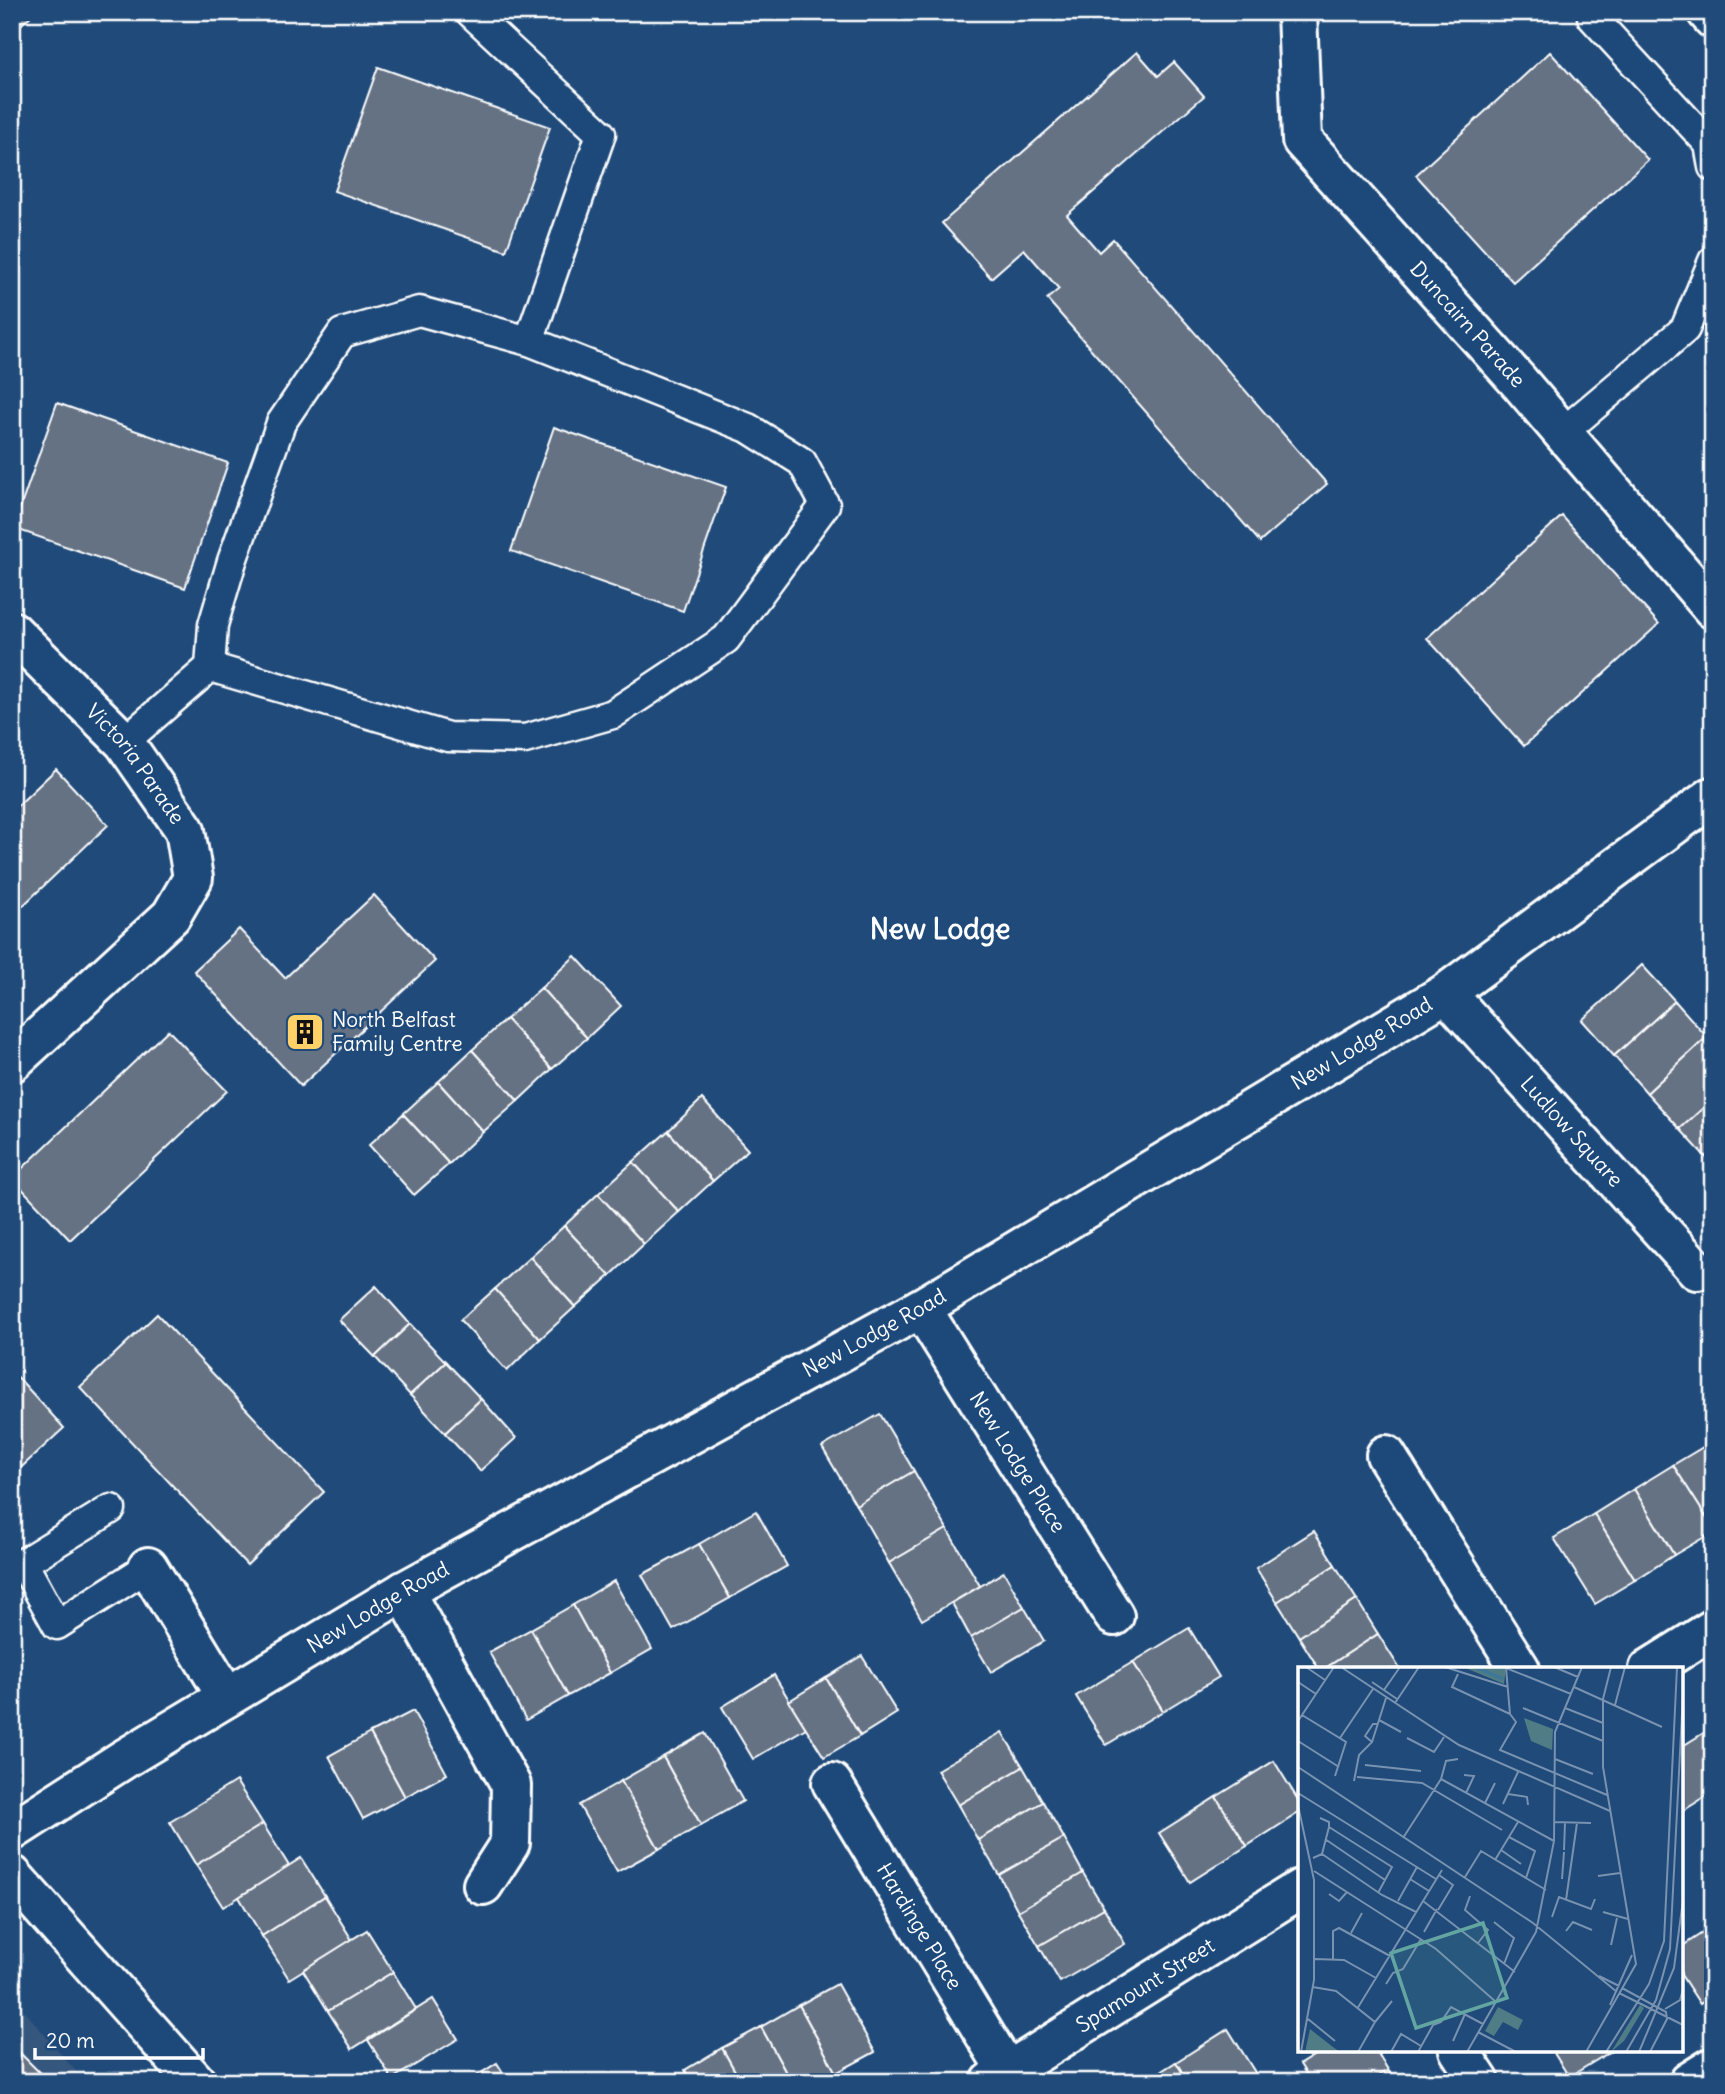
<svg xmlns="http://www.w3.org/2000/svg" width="1725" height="2094" viewBox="0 0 1725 2094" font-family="Delius,sans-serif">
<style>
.built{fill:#34567d}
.building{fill:#657284;stroke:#fff;stroke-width:2}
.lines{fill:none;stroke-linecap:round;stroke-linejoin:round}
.lane-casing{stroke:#fff;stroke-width:33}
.street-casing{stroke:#fff;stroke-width:44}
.secondary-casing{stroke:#fff;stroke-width:44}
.lane{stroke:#1f4a7a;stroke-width:28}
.street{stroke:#1f4a7a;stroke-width:38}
.secondary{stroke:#1f4a7a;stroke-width:38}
.labels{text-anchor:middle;stroke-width:5;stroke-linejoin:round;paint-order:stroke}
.street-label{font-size:21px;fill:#fff;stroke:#1f4a7a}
.poi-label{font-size:21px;fill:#fff;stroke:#1f4a7a;text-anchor:start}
.district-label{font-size:28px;font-weight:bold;fill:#fff;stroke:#1f4a7a}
.inset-river{fill:none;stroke:#3f7798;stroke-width:3.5}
.inset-road{fill:none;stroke:#7992af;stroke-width:2}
.view{fill:#63a6a1;fill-opacity:0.15;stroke:#63a6a1;stroke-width:3.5}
.inset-edge{fill:none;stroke:#fff;stroke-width:3.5}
</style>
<rect width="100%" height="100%" fill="#1f4a7a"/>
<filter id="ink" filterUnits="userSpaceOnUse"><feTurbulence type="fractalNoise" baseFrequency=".0143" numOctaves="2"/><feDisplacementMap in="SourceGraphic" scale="14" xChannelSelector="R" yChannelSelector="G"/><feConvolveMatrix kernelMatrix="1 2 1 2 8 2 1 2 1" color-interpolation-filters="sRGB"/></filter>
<g filter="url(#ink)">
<!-- built -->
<path class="built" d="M12,1996L85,2082H12Z"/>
<!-- building -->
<g class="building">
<path d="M12,12H35L12,33Z"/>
<path d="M1137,52L1158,76L1174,62L1204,96L1067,215L1099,252L1113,239L1327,484L1260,542L1047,299L1059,289L1024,249L991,278L942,223Z"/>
<path d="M1550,52L1648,160L1513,282L1416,175Z"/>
<path d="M378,67L550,127L506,251L334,191Z"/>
<path d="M57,403L228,463L185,588L13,528Z"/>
<path d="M554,427L726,487L683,611L511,551Z"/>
<path d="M1562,516L1659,624L1524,746L1427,638Z"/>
<path d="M56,769L108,825L12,916V811Z"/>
<path d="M374,895L435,961L301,1086L194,971L239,929L285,978Z"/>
<path d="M575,956L621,1006L587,1038L541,988Z"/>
<path d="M1642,965L1675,1001L1614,1056L1582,1020Z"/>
<path d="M541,988L587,1038L552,1069L506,1019Z"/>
<path d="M1675,1001L1707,1037L1647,1093L1614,1056Z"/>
<path d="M506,1019L552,1069L518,1101L472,1050Z"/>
<path d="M168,1030L227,1091L70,1240L12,1178Z"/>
<path d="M1707,1037L1713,1043V1099L1680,1129L1647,1093Z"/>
<path d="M472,1050L518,1101L483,1132L438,1082Z"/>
<path d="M438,1082L483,1132L449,1164L403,1114Z"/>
<path d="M702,1099L748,1150L713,1181L668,1131Z"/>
<path d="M1713,1099V1165L1680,1129Z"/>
<path d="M403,1114L449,1164L414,1195L369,1145Z"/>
<path d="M668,1131L713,1181L679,1212L633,1162Z"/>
<path d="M633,1162L679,1212L644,1244L598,1194Z"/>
<path d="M598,1194L644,1244L610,1276L564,1226Z"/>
<path d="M564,1226L610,1276L575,1307L530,1257Z"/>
<path d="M530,1257L575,1307L540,1339L495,1289Z"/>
<path d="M376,1286L410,1324L375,1357L339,1320Z"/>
<path d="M495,1289L540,1339L507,1371L460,1320Z"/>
<path d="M157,1314L324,1492L247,1565L80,1387Z"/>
<path d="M410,1324L446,1362L410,1395L375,1357Z"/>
<path d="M446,1362L481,1399L445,1433L410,1395Z"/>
<path d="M12,1371L64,1428L12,1476Z"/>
<path d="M481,1399L516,1438L480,1471L445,1433Z"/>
<path d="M880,1414L914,1471L856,1505L822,1447Z"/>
<path d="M1713,1441V1528L1673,1465Z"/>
<path d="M1673,1465L1713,1528V1532L1674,1555L1634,1489Z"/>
<path d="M914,1471L947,1529L889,1563L856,1505Z"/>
<path d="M1634,1489L1674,1555L1635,1580L1594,1514Z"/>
<path d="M756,1511L787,1566L730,1598L699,1544Z"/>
<path d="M1594,1514L1635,1580L1595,1604L1554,1538Z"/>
<path d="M947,1529L980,1586L922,1620L889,1563Z"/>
<path d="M1314,1531L1335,1565L1277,1602L1256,1568Z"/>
<path d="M699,1544L730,1598L673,1630L642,1575Z"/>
<path d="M1335,1565L1357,1600L1299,1637L1277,1602Z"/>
<path d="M1004,1572L1024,1607L971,1638L952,1603Z"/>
<path d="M614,1581L652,1649L610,1673L573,1605Z"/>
<path d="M1357,1600L1378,1634L1324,1669H1319L1299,1637Z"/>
<path d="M573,1605L610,1673L568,1696L531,1629Z"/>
<path d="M1024,1607L1044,1641L991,1672L971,1638Z"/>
<path d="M1189,1628L1219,1677L1163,1711L1133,1662Z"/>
<path d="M531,1629L568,1696L526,1720L489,1652Z"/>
<path d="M1378,1634L1400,1669H1324Z"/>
<path d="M862,1656L897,1713L860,1736L826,1678Z"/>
<path d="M1133,1662L1163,1711L1106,1745L1076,1696Z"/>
<path d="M774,1675L806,1728L753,1759L722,1707Z"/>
<path d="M826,1678L860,1736L824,1757L789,1701Z"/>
<path d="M413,1711L447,1774L405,1797L370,1733Z"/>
<path d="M1710,1729L1713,1733V1792L1681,1812V1747Z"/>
<path d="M1002,1732L1023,1767L958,1805L937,1770Z"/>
<path d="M370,1733L405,1797L363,1819L329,1756Z"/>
<path d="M705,1733L743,1801L701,1825L663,1757Z"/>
<path d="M663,1757L701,1825L659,1849L621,1781Z"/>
<path d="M1274,1761L1300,1803V1812L1247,1846L1216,1797Z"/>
<path d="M1023,1767L1043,1802L978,1840L958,1805Z"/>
<path d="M236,1781L263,1824L196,1865L170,1822Z"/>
<path d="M621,1781L659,1849L617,1872L579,1805Z"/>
<path d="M1216,1797L1247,1846L1190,1882L1159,1833Z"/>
<path d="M1043,1802L1064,1838L999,1875L978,1840Z"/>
<path d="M263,1824L289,1866L223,1907L196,1865Z"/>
<path d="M1064,1838L1083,1873L1018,1911L999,1875Z"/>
<path d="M301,1858L325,1896L262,1936L239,1897Z"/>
<path d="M1083,1873L1104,1908L1039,1946L1018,1911Z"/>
<path d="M325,1896L352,1940L289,1979L262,1936Z"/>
<path d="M1104,1908L1125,1944L1060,1982L1039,1946Z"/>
<path d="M1713,1926V1995L1700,2004L1681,1975V1947Z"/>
<path d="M367,1930L393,1972L328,2011L303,1970Z"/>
<path d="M393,1972L416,2009L352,2049L328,2011Z"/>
<path d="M837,1984L875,2052L836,2073L799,2005Z"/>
<path d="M433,1999L458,2039L392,2079L368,2040Z"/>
<path d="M799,2005L836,2073L820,2082H791L761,2027Z"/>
<path d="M761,2027L791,2082H741L722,2048Z"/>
<path d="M1228,2029L1261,2082H1188L1176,2062Z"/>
<path d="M12,2045L49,2082H12Z"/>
<path d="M722,2048L741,2082H691L685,2070Z"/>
<path d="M1323,2050H1376L1388,2070L1369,2082H1311L1300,2064Z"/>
<path d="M1552,2050H1613L1569,2077Z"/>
<path d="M1176,2062L1188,2082H1148L1147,2080Z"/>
<path d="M497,2063L509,2082H467Z"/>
<path d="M1388,2070L1395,2082H1369Z"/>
</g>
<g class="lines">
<!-- lane casing -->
<g class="lane-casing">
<g id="lane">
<path d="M470,12L601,134L529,341"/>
<path d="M1592,17L1709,144L1713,167"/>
<path d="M1562,433L1685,329L1713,261"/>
<path d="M124,742L210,667L448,737L525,739L613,714L726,639L825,505L802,462L748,428L529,341L419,311L342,333L281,423L232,561L213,625L210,667"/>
<path d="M111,1509L23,1563L57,1625L148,1567"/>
</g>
</g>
<!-- street casing -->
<g class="street-casing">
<g id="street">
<path id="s1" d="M1297,12L1302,140L1520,383L1713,609"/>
<path d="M1707,12L1713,19"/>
<path id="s2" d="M12,631L124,742L185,830L193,878L171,916L12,1062"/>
<path id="s3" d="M1446,993L1697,1270"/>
<path id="s4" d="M921,1308L1114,1616"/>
<path d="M1386,1455L1520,1669"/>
<path d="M148,1567L227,1697"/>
<path d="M404,1591L511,1785L510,1843L483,1885"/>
<path d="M1649,1669L1713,1629"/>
<path id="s5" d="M832,1783L1007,2071"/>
<path d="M1459,2050L1480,2082"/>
<path id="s6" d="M991,2082L1300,1889"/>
<path d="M1689,2082L1713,2067"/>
</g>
</g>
<!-- secondary casing -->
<g class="secondary-casing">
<g id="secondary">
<path id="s7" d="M12,1831L124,1759L404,1591L921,1308L1446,993L1713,796"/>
<path d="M12,1875L196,2082"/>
</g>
</g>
<!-- lane -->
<use href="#lane" class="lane"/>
<!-- street -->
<use href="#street" class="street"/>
<!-- secondary -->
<use href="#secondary" class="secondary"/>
</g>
</g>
<!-- icons -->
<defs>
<g id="building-square" transform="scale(2.0125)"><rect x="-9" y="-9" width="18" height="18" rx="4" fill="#ffd166" stroke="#1f4a7a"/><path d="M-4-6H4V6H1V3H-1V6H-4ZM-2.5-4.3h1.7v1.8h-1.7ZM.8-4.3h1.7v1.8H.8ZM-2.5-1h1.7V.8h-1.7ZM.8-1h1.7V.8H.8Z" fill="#111"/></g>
</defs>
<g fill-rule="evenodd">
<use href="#building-square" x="305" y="1032"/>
</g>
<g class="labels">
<!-- street labels -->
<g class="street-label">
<text dy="7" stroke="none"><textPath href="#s1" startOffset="376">Duncairn Parade</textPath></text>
<text dy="7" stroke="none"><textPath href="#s2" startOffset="182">Victoria Parade</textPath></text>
<text dy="7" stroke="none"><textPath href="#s7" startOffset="1563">New Lodge Road</textPath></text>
<text dy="7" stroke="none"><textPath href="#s3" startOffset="187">Ludlow Square</textPath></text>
<text dy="7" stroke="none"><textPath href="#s7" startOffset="996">New Lodge Road</textPath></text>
<text dy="7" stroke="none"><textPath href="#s4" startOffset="182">New Lodge Place</textPath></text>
<text dy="7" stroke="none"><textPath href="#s7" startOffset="429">New Lodge Road</textPath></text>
<text dy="7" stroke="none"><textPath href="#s5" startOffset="168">Hardinge Place</textPath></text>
<text dy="7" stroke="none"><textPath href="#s6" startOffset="182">Spamount Street</textPath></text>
</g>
<!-- poi labels -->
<g class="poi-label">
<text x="332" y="1027">North Belfast<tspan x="332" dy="24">Family Centre</tspan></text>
</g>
<!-- district labels -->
<g class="district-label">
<text x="940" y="939">New Lodge</text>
</g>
</g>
<!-- overview -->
<g transform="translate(1298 1667)">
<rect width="385" height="385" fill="#1f4a7a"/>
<path d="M152,0H208L206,17L165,0ZM226,51L255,62L254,83L233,74ZM342,338L346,341L326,374L313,385ZM200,340L225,353L220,363L205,355L196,369L187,364ZM12,362L35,380L42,385H7Z" fill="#4f7c85"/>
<path class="inset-river" d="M177,0L205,12"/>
<path class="inset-road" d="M8,0L27,13M43,0L161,78L312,144M147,0L210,20M256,0L280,10M160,7L154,20L212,47M0,15L18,27M74,15L99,32M276,20L364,60M86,23L102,0M273,27L208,1L212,47L218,55L202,83L309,128M97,36L121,0M317,38L327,0M225,41L305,74M267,41L305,56M4,48L48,75L37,109M81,53L103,65M0,54L36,0M42,71L75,22M109,71L136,85L146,70M0,74L41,100M74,75L67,69L75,57H80M257,92L295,107M67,98L123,104M0,100L235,256L319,325M166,108L176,109L168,126M59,110L124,116L204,163M143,112L256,174M56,114L61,88L74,75L88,31M0,126L138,212M210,127L229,130L230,138M187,136L197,116M205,137L220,105M0,138L16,213V313L3,385M256,155L293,156M31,160L94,200L80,226M211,170L237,184L228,211M105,171L143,112L148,94L160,92M27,172L87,213M203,183L223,197M266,183L267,156M24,187L84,228L118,245M15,191L24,187L31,160V155L22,151M197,193L220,155M16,204L138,282L198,335M300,209L322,206M167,210L183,184L248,223M112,212L131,224M264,212L266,185M31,227L41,234L49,225M172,229L167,243L190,263L180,276M268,233L279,156M100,234L119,200M125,234L217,305M140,243L155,218L141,208M305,245L330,252M254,250L261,230L293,242L297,232M196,255L216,271L206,297M268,264L275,255L294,263M126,265L139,242M53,266L64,246M313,278L319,251M17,292L46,293L78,311M35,292V264L41,261L92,289M301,309L321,319M88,317L95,306L105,302L123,272M15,320L38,324L77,355L94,334M324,321L368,345L369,352L352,385M321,326L385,358M312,338L334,288M59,342L144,203M367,342L382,333L385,322M10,352L37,374M180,365L218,385M155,374L167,347M60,385L77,355M93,385L103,367L123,379M120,385L135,358L143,355L153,340L185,357M169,385L238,265L256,174L257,65L284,0M288,385L338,297L305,100V32L313,0M308,385L351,317L366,274L379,0M328,385L358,333L372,282L385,27M341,385L376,301L385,233"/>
<path class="view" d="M185,256L209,331L118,361L93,286Z"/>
<rect width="385" height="385" class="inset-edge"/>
</g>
<!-- margin -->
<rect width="1725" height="2094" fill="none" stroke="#1f4a7a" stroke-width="42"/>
<rect x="21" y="21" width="1683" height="2052" fill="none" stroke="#fff" stroke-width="2.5" filter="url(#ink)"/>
<!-- scale -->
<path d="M35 2048v10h168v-10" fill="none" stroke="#ffffff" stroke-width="3.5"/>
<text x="46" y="2048" font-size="21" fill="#ffffff" stroke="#1f4a7a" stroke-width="5" paint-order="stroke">20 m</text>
</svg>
